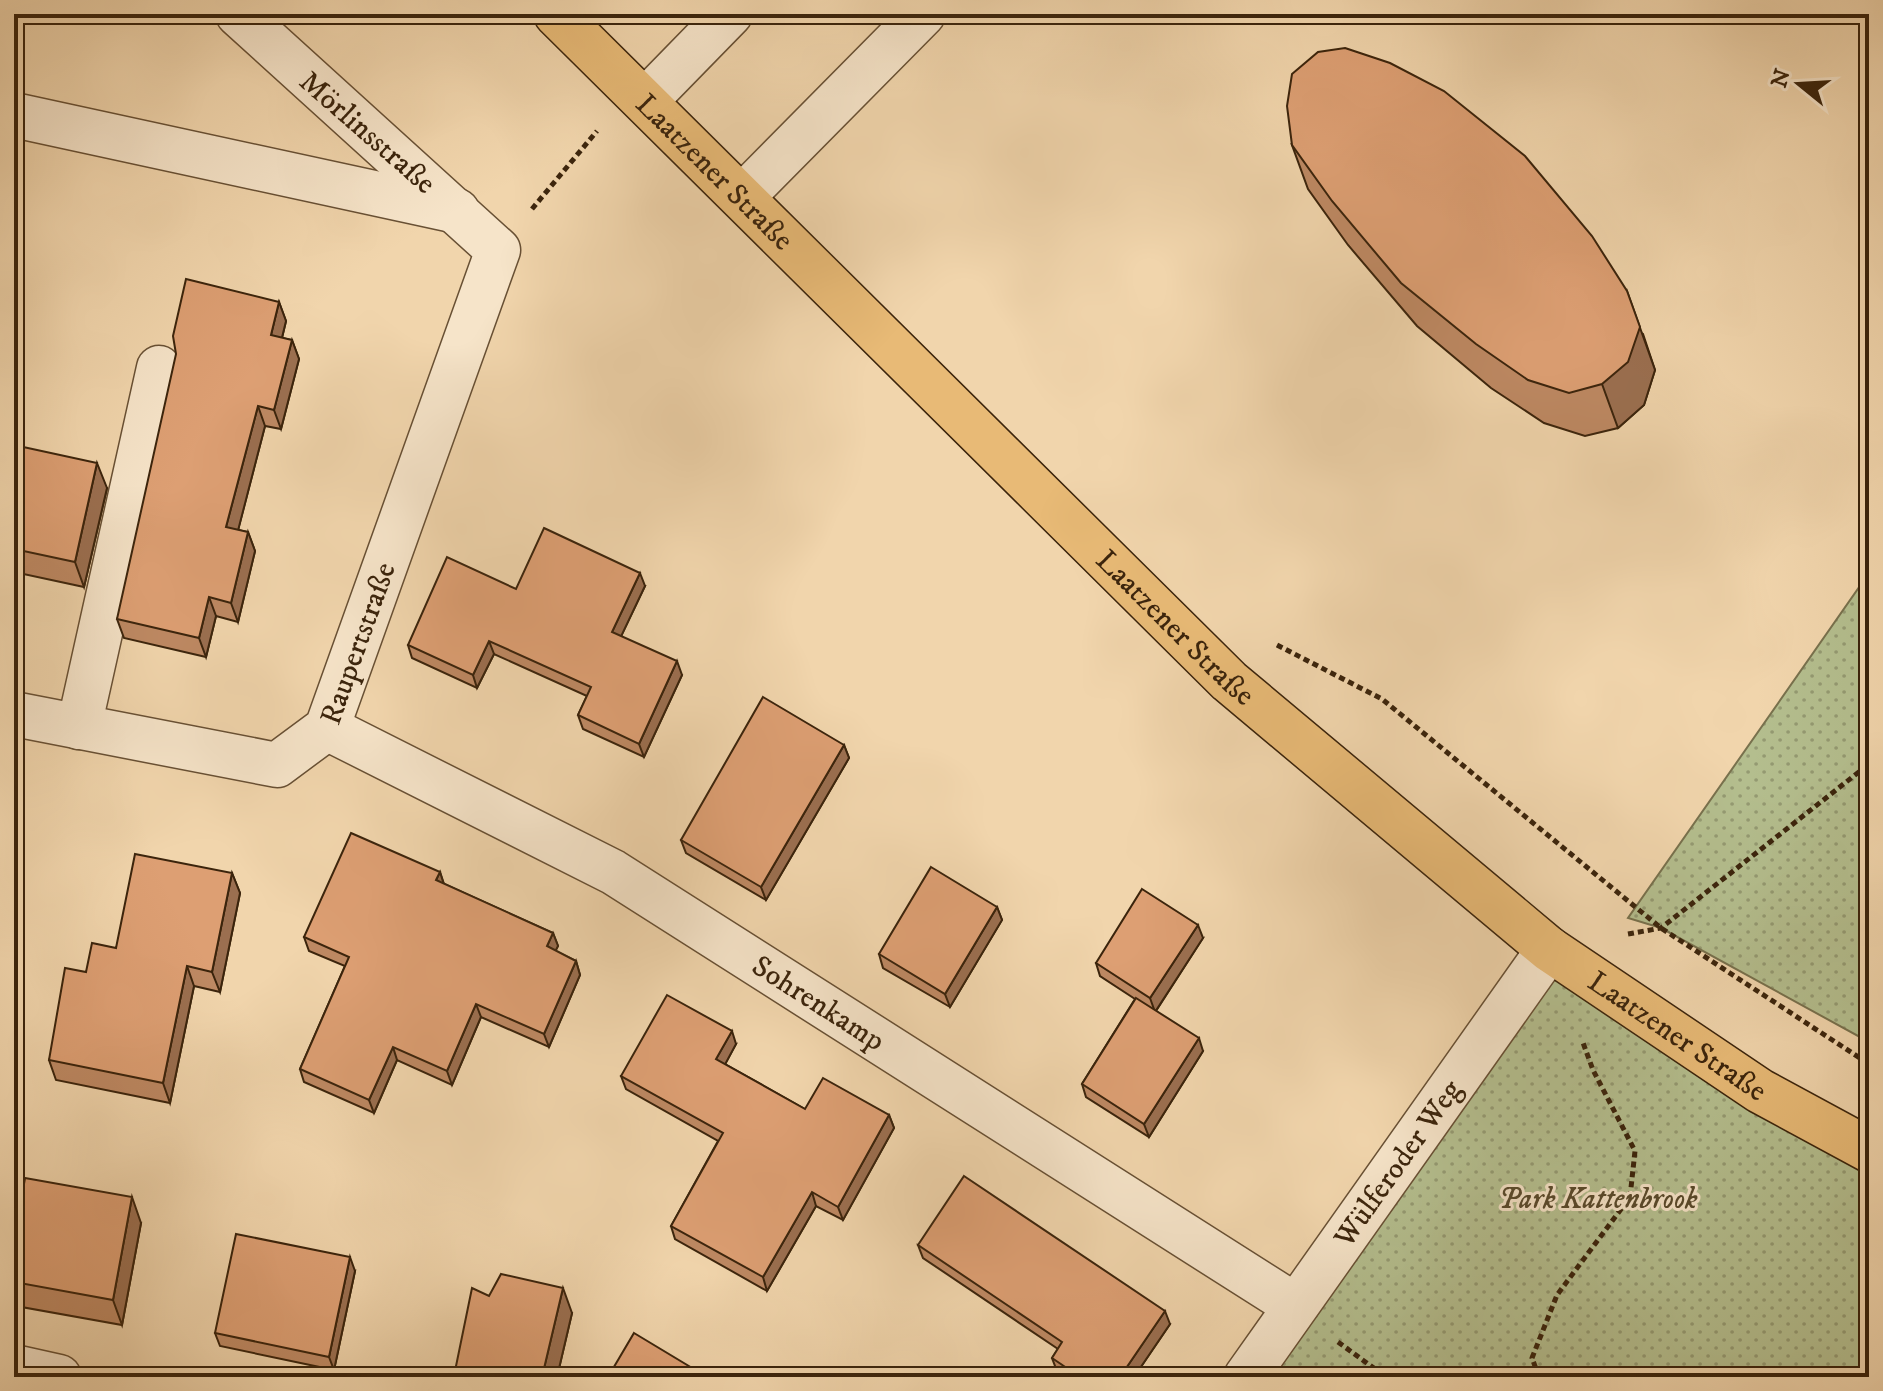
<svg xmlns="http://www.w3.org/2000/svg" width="1883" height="1391" viewBox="0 0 1883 1391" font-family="'IM FELL DW Pica',serif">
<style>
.green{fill:url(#green-dots);stroke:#78714d;stroke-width:2}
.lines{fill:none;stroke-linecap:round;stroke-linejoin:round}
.minor-casing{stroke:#685034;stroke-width:47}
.major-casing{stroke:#3b240c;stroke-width:47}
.path{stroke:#3b240c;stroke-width:5;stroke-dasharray:6 4;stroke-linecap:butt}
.minor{stroke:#f6e4c9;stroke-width:44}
.major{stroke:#e8ba76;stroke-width:44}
.wall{fill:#be8963;stroke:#3b240c;stroke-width:2}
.shaded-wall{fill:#9b6f50;stroke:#3b240c;stroke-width:2}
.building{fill:#dd9f73;stroke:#3b240c;stroke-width:2}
.labels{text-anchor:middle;stroke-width:6;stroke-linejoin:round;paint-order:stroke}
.street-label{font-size:30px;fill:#3b240c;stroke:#f6e4c9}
.park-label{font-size:30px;font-style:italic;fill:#594a2c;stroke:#f6e4c9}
</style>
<defs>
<pattern id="green-dots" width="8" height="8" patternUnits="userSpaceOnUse" patternTransform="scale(2)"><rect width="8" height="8" fill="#b4be8e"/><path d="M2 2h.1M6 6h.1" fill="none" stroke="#949a72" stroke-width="1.8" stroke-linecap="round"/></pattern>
</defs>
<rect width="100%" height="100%" fill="#f1d5ac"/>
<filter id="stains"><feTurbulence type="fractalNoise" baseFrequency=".0025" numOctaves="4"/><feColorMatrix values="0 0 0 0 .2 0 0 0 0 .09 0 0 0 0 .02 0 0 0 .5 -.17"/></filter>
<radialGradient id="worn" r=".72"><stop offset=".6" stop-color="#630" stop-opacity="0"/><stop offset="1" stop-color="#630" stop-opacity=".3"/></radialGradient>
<!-- green -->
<g class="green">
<path d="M1869,573V1042L1661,928L1628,918Z"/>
<path d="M1549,949L1869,1150V1377H1257Z"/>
</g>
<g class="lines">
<!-- minor casing -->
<g class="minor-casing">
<g id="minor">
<path d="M646,100L730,14"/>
<path d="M14,115L457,211"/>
<path d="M742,197L923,14"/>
<path id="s1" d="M14,714L277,765L327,728L498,250L238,14"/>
<path d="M79,727L159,368"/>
<path id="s2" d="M327,728L613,872L1294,1305"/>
<path d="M14,1367L59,1377"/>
<path id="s3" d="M1246,1377L1549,949"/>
</g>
</g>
<!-- major casing -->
<g class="major-casing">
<g id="major">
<path id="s4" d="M556,14L1229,681L1549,949L1760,1091L1869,1150"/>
</g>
</g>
<!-- path -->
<g class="path">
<path d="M532,209L597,131"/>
<path d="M1277,645L1382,699L1661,928L1869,1064"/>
<path d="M1628,934L1661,928L1869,764"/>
<path d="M1338,1342L1386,1377"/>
<path d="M1539,1377L1532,1358L1557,1295L1630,1197L1635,1151L1593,1070L1582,1040"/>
</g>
<!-- minor -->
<use href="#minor" class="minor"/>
<!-- major -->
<use href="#major" class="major"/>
</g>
<!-- wall -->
<g class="wall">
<path d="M1292,145L1643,334L1655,370L1644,405L1618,428L1585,436L1544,423L1491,388L1417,326L1348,245L1308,189Z"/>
<path d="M279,302L286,321L282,338L292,340L299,359L281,429L265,426L238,530L248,532L255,551L238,622L216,616L206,657L124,638L117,619Z"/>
<path d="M14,445L107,488L84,587L14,572Z"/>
<path d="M645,586L621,636L682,675L644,757L583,729L578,715L587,696L494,654L477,688L412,658L408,645L516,589Z"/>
<path d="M844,745L849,758L766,900L686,853L681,840Z"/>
<path d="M440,872L444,884L553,933L558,946L555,951L576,961L580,975L549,1047L481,1017L452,1085L397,1060L374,1113L304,1082L300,1069L345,966L309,951L304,937Z"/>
<path d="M232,873L240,893L220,992L194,986L170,1103L56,1080L49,1060L86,972L116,948Z"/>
<path d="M997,907L1002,920L950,1007L883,968L879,954Z"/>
<path d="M1203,938L1156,1011L1203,1051L1149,1137L1086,1097L1082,1084L1135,999L1100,976L1096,963Z"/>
<path d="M736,1044L725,1064L805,1109L889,1115L894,1128L843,1220L816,1206L767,1291L675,1239L671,1226L718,1141L626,1089L621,1076Z"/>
<path d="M141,1223L122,1325L16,1306L14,1300V1242Z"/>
<path d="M918,1245L1170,1324L1134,1377H1065L1057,1371L1052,1358L1058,1349L923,1258Z"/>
<path d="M355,1271L334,1370L220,1346L215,1333Z"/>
<path d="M489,1296L572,1313L557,1377H457L455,1371Z"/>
</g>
<!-- shaded-wall -->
<g class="shaded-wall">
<path d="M1627,291L1655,370L1644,405L1618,428L1602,384Z"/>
<path d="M279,302L286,321L278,354L271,335Z"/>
<path d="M292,340L299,359L281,429L274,410Z"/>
<path d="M258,406L265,426L234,546L226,527Z"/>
<path d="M97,463L107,488L84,587L75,562Z"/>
<path d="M248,532L255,551L238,622L231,603Z"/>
<path d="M640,573L645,586L617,645L612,632Z"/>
<path d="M209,597L216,616L206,657L199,638Z"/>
<path d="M489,641L494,654L477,688L473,675Z"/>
<path d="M677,661L682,675L644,757L639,744Z"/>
<path d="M844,745L849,758L766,900L761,887Z"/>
<path d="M440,872L444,885L436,880Z"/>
<path d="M232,873L240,893L220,992L212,972Z"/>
<path d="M997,907L1002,920L950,1007L945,994Z"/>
<path d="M1198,925L1203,938L1155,1012L1150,998Z"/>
<path d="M553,933L558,946L551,960L547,946Z"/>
<path d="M576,961L580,975L549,1047L544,1034Z"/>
<path d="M187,966L194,986L170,1103L163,1083Z"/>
<path d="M476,1004L481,1017L452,1085L447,1071Z"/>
<path d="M732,1031L736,1044L721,1072L716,1059Z"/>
<path d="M1199,1038L1203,1051L1149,1137L1144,1124Z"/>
<path d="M393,1047L397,1060L374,1113L369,1100Z"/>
<path d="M889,1115L894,1128L843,1220L838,1207Z"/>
<path d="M812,1192L816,1206L767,1291L763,1277Z"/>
<path d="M132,1197L141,1223L122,1325L113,1300Z"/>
<path d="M350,1257L355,1271L334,1370L329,1357Z"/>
<path d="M563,1288L572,1313L557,1377H542Z"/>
<path d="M1165,1311L1170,1324L1134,1377H1120Z"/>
</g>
<!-- building -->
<g class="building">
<path d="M1345,48L1390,63L1444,91L1525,156L1592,236L1627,291L1640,327L1628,362L1602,384L1569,393L1528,380L1476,344L1401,283L1332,201L1292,145L1287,106L1292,74L1318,52Z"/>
<path d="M186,279L279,302L271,335L292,340L274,410L258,406L226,527L248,532L231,603L209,597L199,638L117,619L176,354L173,336Z"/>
<path d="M14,445L97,463L75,562L14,549Z"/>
<path d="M544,528L640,573L612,632L677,661L639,744L578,715L591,687L489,641L473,675L408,645L447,557L516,589Z"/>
<path d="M763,697L844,745L761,887L681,840Z"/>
<path d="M351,833L440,872L436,880L553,933L547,946L576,961L544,1034L476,1004L447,1071L393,1047L369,1100L300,1069L349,957L304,937Z"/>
<path d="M135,854L232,873L212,972L187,966L163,1083L49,1060L65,968L86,972L92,943L116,948Z"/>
<path d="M931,867L997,907L945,994L879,954Z"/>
<path d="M1142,889L1198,925L1150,998L1096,963Z"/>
<path d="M667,995L732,1031L716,1059L805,1109L823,1078L889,1115L838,1207L812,1192L763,1277L671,1226L723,1133L621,1076Z"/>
<path d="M1136,998L1199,1038L1144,1124L1082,1084Z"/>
<path d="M964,1176L1165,1311L1120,1377H1080L1052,1358L1062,1342L918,1245Z"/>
<path d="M25,1178L132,1197L113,1300L14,1282V1242Z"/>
<path d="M236,1234L350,1257L329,1357L215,1333Z"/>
<path d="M501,1274L563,1288L542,1377H482L455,1371L472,1288L489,1296Z"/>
<path d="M634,1333L707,1377H608Z"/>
</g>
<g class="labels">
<!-- street labels -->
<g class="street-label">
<text transform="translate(368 132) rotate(41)" y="10">Mörlinsstraße</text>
<text dy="10" stroke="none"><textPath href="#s4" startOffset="224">Laatzener Straße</textPath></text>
<text dy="10" stroke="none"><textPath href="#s4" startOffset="872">Laatzener Straße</textPath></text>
<text dy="10" stroke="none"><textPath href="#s1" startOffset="420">Raupertstraße</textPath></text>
<text dy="10" stroke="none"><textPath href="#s2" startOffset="564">Sohrenkamp</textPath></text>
<text dy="10" stroke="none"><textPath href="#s4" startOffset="1520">Laatzener Straße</textPath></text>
<text dy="10" stroke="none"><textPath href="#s3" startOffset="262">Wülferoder Weg</textPath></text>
</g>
<!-- park labels -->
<g class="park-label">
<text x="1598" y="1208">Park Kattenbrook</text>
</g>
</g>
<!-- margin -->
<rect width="1883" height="1391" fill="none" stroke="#f1d5ac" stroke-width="48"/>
<rect x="16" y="16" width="1851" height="1359" fill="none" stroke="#3b240c" stroke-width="4"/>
<rect x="24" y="24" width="1835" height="1343" fill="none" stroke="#3b240c" stroke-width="2"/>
<!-- north arrow -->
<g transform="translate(1799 84) rotate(288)" stroke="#f6e4c9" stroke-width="6" paint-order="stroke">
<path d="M0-6L14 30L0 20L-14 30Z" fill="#3b240c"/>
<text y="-12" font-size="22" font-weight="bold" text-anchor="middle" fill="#3b240c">N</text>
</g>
<rect width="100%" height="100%" filter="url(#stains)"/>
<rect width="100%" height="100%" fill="url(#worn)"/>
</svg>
